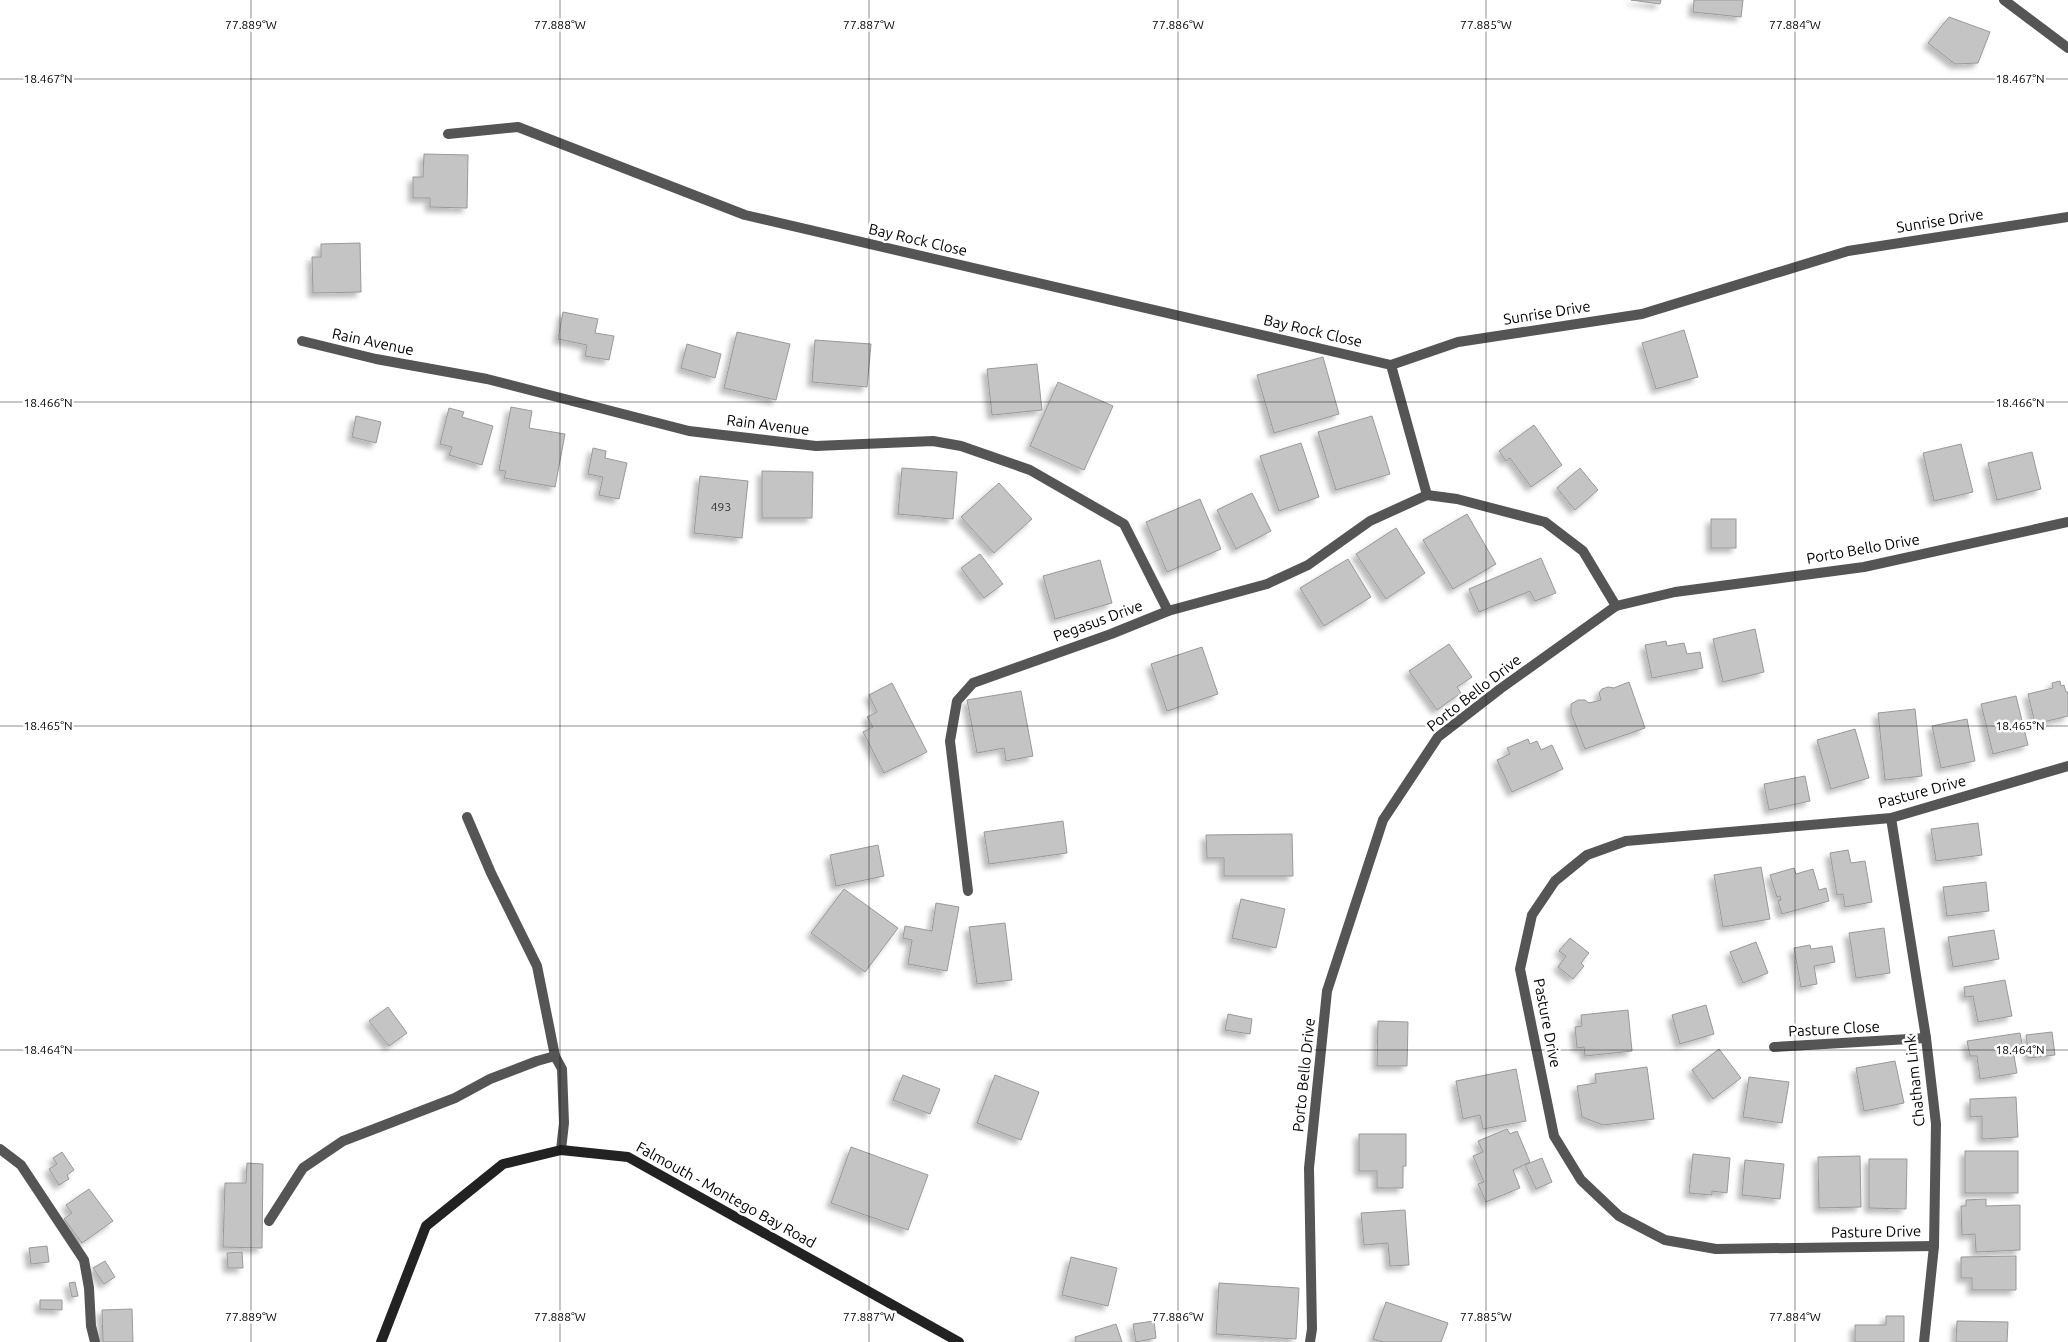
<svg xmlns="http://www.w3.org/2000/svg" width="2068" height="1342" viewBox="0 0 2068 1342" font-family="Ubuntu,sans-serif">
<style>
.building{fill:#c4c4c4;stroke:#999;filter:url(#shadow)}
.lines{fill:none;stroke-linecap:round;stroke-linejoin:round}
.street{stroke:#555;stroke-width:10}
.secondary{stroke:#222;stroke-width:10}
.ticks{fill:none;stroke:#000;stroke-width:1;stroke-opacity:0.45}
.labels{text-anchor:middle;stroke-width:5;stroke-linejoin:round;paint-order:stroke}
.number-label{font-size:12px;fill:#313131}
.street-label{font-size:15px;fill:#000;stroke:#fff}
.ticks-label{font-size:12px;text-anchor:middle;fill:#000;stroke:#fff;stroke-width:5;stroke-linejoin:round;paint-order:stroke}
</style>
<defs>
<filter id="shadow"><feDropShadow dx="-4.5" dy="4.5" stdDeviation="2.5" flood-color="#0004"/></filter>
</defs>
<rect width="100%" height="100%" fill="#fff"/>
<!-- building -->
<g class="building">
<path d="M1631,0H1661L1660,4Z"/>
<path d="M1694,0H1743L1741,17L1693,12Z"/>
<path d="M1949,17L1990,32L1978,63L1955,64L1928,43Z"/>
<path d="M424,154L468,155L467,208L430,207V198H413V177H423Z"/>
<path d="M360,243L361,292L313,293L312,257H321V244Z"/>
<path d="M563,312L598,319L595,333L614,336L609,360L585,356L587,345L558,339Z"/>
<path d="M1684,330L1698,377L1656,389L1642,343Z"/>
<path d="M737,332L790,344L776,400L724,388Z"/>
<path d="M815,340L871,344L867,387L812,382Z"/>
<path d="M687,344L721,354L715,378L681,368Z"/>
<path d="M1323,357L1339,414L1274,433L1257,375Z"/>
<path d="M1037,364L1042,410L992,415L987,369Z"/>
<path d="M1058,382L1113,406L1084,470L1030,446Z"/>
<path d="M511,407L532,411L529,428L565,434L555,487L504,478L506,471L499,470Z"/>
<path d="M449,408L464,412L462,417L493,426L482,465L449,455L452,447L440,444Z"/>
<path d="M356,416L381,422L376,443L352,437Z"/>
<path d="M1372,416L1390,474L1336,490L1318,432Z"/>
<path d="M1534,425L1562,465L1531,487L1510,458L1506,461L1499,451Z"/>
<path d="M1301,443L1319,497L1279,511L1260,456Z"/>
<path d="M1961,444L1973,492L1934,501L1923,453Z"/>
<path d="M593,448L606,451L605,458L627,463L619,499L599,495L603,477L588,474Z"/>
<path d="M2032,452L2041,489L1997,500L1988,463Z"/>
<path d="M902,468L957,472L953,519L898,514Z"/>
<path d="M1580,468L1598,490L1575,510L1557,488Z"/>
<path d="M762,471L813,472L812,518H762Z"/>
<path d="M700,476L748,481L742,538L694,533Z"/>
<path d="M999,483L1032,519L994,553L961,517Z"/>
<path d="M1252,493L1271,531L1236,549L1217,510Z"/>
<path d="M1200,499L1221,549L1167,572L1146,522Z"/>
<path d="M1467,514L1496,564L1453,589L1423,540Z"/>
<rect x="1711" y="519" width="25" height="29"/>
<path d="M1396,528L1425,573L1386,599L1356,554Z"/>
<path d="M980,554L1003,584L984,598L961,568Z"/>
<path d="M1541,558L1556,593L1535,601L1530,591L1479,612L1469,589Z"/>
<path d="M1348,559L1371,597L1324,626L1300,588Z"/>
<path d="M1100,560L1112,603L1055,619L1043,576Z"/>
<path d="M1755,629L1764,672L1723,682L1713,639Z"/>
<path d="M1666,641L1667,646L1684,643L1687,654L1700,652L1703,668L1652,678L1645,645Z"/>
<path d="M1449,644L1472,677L1457,687L1461,693L1437,710L1409,671Z"/>
<path d="M1202,647L1218,694L1167,711L1151,664Z"/>
<path d="M2060,681L2061,686L2064,685L2066,692H2068V716L2035,724L2028,694L2053,688L2052,683Z"/>
<path d="M1629,682L1645,728L1585,749L1571,713V704L1578,700H1585L1589,703L1601,700L1599,693L1602,689L1608,687L1614,688Z"/>
<path d="M892,683L927,752L884,773L863,732L873,727L867,717L877,712L869,695Z"/>
<path d="M1021,691L1033,756L1006,761L1004,748L977,753L967,700Z"/>
<path d="M2016,696L2028,745L1993,754L1981,704Z"/>
<path d="M1915,709L1922,776L1885,780L1878,713Z"/>
<path d="M1967,719L1975,761L1941,768L1932,726Z"/>
<path d="M1855,729L1869,778L1831,789L1817,740Z"/>
<path d="M1528,739L1530,744L1537,741L1541,750L1552,745L1563,769L1512,792L1497,760L1510,754L1507,748Z"/>
<path d="M1805,776L1810,801L1769,810L1764,784Z"/>
<path d="M1063,821L1067,853L989,864L984,832Z"/>
<path d="M1978,823L1982,855L1936,861L1931,829Z"/>
<path d="M1292,834L1293,876H1224V858H1207L1206,835Z"/>
<path d="M878,845L884,876L836,886L830,855Z"/>
<path d="M1848,850L1851,863L1865,861L1872,902L1845,907L1843,894L1837,895L1830,853Z"/>
<path d="M1761,867L1770,919L1723,927L1714,875Z"/>
<path d="M1794,868L1796,874L1813,869L1819,890L1826,888L1829,901L1782,914L1778,901L1781,900L1780,896L1777,897L1770,875Z"/>
<path d="M1986,882L1989,911L1947,916L1943,887Z"/>
<path d="M844,889L898,928L865,972L811,933Z"/>
<path d="M1241,899L1285,909L1276,948L1232,938Z"/>
<path d="M936,903L959,907L947,971L908,964L912,940L903,938L905,926L932,931Z"/>
<path d="M1005,923L1012,980L977,984L969,927Z"/>
<path d="M1884,928L1890,973L1856,978L1849,933Z"/>
<path d="M1994,930L1999,959L1953,967L1948,937Z"/>
<path d="M1570,938L1589,953L1581,963L1584,966L1573,979L1558,967L1566,956L1559,951Z"/>
<path d="M1756,942L1768,973L1743,983L1730,952Z"/>
<path d="M1810,945L1811,949L1832,946L1835,962L1814,966L1817,984L1801,987L1794,948Z"/>
<path d="M2005,980L2012,1016L1978,1022L1973,996L1965,997L1964,987Z"/>
<path d="M1706,1005L1714,1034L1680,1044L1672,1015Z"/>
<path d="M388,1007L407,1033L389,1046L369,1021Z"/>
<path d="M1628,1010L1632,1051L1585,1056L1584,1047L1577,1048L1575,1027L1582,1026L1581,1015Z"/>
<path d="M1228,1014L1252,1019L1250,1034L1225,1030Z"/>
<path d="M1378,1021L1408,1022L1407,1066H1377Z"/>
<path d="M2052,1032L2055,1055L2029,1058L2026,1035Z"/>
<path d="M2020,1033L2023,1049L2013,1050L2017,1073L1980,1079L1977,1056H1970L1967,1041Z"/>
<path d="M1719,1049L1741,1078L1713,1099L1692,1070Z"/>
<path d="M1895,1061L1904,1103L1864,1111L1856,1068Z"/>
<path d="M1647,1067L1654,1119L1603,1125L1582,1117L1577,1086L1596,1083L1595,1074Z"/>
<path d="M1516,1069L1526,1121L1483,1129L1480,1115L1463,1119L1456,1081Z"/>
<path d="M903,1075L940,1089L930,1114L893,1100Z"/>
<path d="M995,1075L1039,1092L1021,1140L977,1123Z"/>
<path d="M1749,1077L1789,1082L1782,1123L1743,1117Z"/>
<path d="M2016,1097L2018,1137L1982,1139V1116L1970,1117V1099Z"/>
<path d="M1507,1129L1510,1134L1517,1131L1530,1162L1513,1170L1520,1188L1486,1202L1478,1184L1484,1182L1473,1156L1483,1152L1478,1141Z"/>
<path d="M1359,1134H1406V1166H1403V1188H1377V1171H1359Z"/>
<path d="M851,1147L928,1175L908,1230L831,1203Z"/>
<rect x="1965" y="1151" width="53" height="42"/>
<path d="M62,1152L74,1170L67,1175L69,1179L59,1185L49,1169L57,1164L53,1158Z"/>
<path d="M1693,1154L1730,1158L1727,1193L1712,1191V1195L1689,1193Z"/>
<path d="M1860,1156L1861,1207L1819,1208L1818,1157Z"/>
<path d="M1542,1158L1552,1182L1536,1189L1525,1165Z"/>
<path d="M1869,1159H1907L1906,1209L1869,1208Z"/>
<path d="M1745,1160L1784,1164L1780,1199L1742,1195Z"/>
<path d="M247,1163L263,1164L262,1248L223,1247L225,1183H246Z"/>
<path d="M89,1189L113,1221L82,1243L64,1219L72,1213L66,1205Z"/>
<path d="M1986,1199V1206L2020,1205V1250L1976,1252L1975,1234L1962,1235L1961,1206H1966V1200Z"/>
<path d="M1405,1210L1409,1265L1390,1266L1388,1243L1364,1245L1361,1213Z"/>
<path d="M47,1246L49,1262L31,1264L29,1248Z"/>
<path d="M242,1252L243,1268H228L227,1253Z"/>
<path d="M2016,1256V1290H1972V1278H1961V1257Z"/>
<path d="M1071,1257L1117,1268L1108,1306L1062,1295Z"/>
<path d="M105,1261L115,1277L104,1284L93,1268Z"/>
<path d="M75,1282L78,1296L72,1297L69,1283Z"/>
<path d="M1219,1283L1299,1288L1296,1339L1216,1334Z"/>
<path d="M40,1300H62V1310L40,1309Z"/>
<path d="M1386,1302L1448,1323L1441,1342H1383L1373,1339Z"/>
<path d="M132,1309L133,1342H103L102,1310Z"/>
<path d="M1886,1316H1904V1342H1855V1325H1886Z"/>
<path d="M1154,1321L1156,1338L1136,1342L1133,1324Z"/>
<path d="M1957,1321L2008,1322L2007,1342H1956Z"/>
<path d="M1116,1324L1122,1342H1076L1075,1337Z"/>
</g>
<g class="lines">
<!-- street -->
<g class="street">
<path d="M2004,0L2068,48"/>
<path d="M448,134L518,127L745,215L1391,365"/>
<path d="M302,341L376,359L487,379L689,431L816,446L933,441L961,446L1030,470L1124,524L1168,611"/>
<path d="M1391,365L1458,342L1642,314L1848,251L2068,217"/>
<path d="M1391,365L1427,495"/>
<path d="M1427,495L1457,499L1545,522L1583,551L1616,606"/>
<path d="M467,817L491,873L537,966L555,1056"/>
<path d="M1891,818L1926,1038L1936,1124L1934,1246L1924,1342"/>
<path d="M968,891L950,741L957,701L973,683L1111,634L1168,611L1267,584L1308,565L1370,521L1427,495"/>
<path d="M1774,1047L1926,1038"/>
<path d="M0,1149L21,1165L84,1260L89,1288L91,1326L95,1342"/>
<path d="M269,1221L303,1168L343,1141L455,1098L490,1079L537,1061L555,1056L562,1069L564,1123L561,1150"/>
<path d="M1934,1246L1716,1249L1665,1240L1619,1216L1581,1180L1554,1136L1520,969L1532,915L1555,881L1587,855L1626,841L1891,818L2068,766"/>
<path d="M1310,1342L1312,1329L1309,1168L1327,991L1383,820L1438,737L1500,689L1616,606L1675,592L1864,567L2068,522"/>
</g>
<!-- secondary -->
<path class="secondary" d="M381,1342L426,1226L503,1164L561,1150L628,1157L959,1342"/>
</g>
<!-- ticks -->
<path class="ticks" d="M251,0V1342M560,0V1342M869,0V1342M1178,0V1342M1486,0V1342M1795,0V1342M0,79H2068M0,402H2068M0,726H2068M0,1050H2068"/>
<g class="labels">
<!-- number labels -->
<g class="number-label">
<text x="721" y="511">493</text>
</g>
<!-- street labels -->
<g class="street-label">
<text transform="translate(1940 221) rotate(-9)" y="5">Sunrise Drive</text>
<text transform="translate(918 240) rotate(13)" y="5">Bay Rock Close</text>
<text transform="translate(1547 313) rotate(-9)" y="5">Sunrise Drive</text>
<text transform="translate(1313 331) rotate(13)" y="5">Bay Rock Close</text>
<text transform="translate(373 342) rotate(12)" y="5">Rain Avenue</text>
<text transform="translate(768 425) rotate(7)" y="5">Rain Avenue</text>
<text transform="translate(1863 549) rotate(-10)" y="5">Porto Bello Drive</text>
<text transform="translate(1098 621) rotate(-20)" y="5">Pegasus Drive</text>
<text transform="translate(1474 693) rotate(-38)" y="5">Porto Bello Drive</text>
<text transform="translate(1922 792) rotate(-15)" y="5">Pasture Drive</text>
<text transform="translate(1547 1023) rotate(79)" y="5">Pasture Drive</text>
<text transform="translate(1834 1029) rotate(-3)" y="5">Pasture Close</text>
<text transform="translate(1304 1075) rotate(-84)" y="5">Porto Bello Drive</text>
<text transform="translate(1915 1081) rotate(-96)" y="5">Chatham Link</text>
<text transform="translate(726 1195) rotate(29)" y="5">Falmouth - Montego Bay Road</text>
<text transform="translate(1876 1232) rotate(-1)" y="5">Pasture Drive</text>
</g>
</g>
<g class="ticks-label">
<text x="251" y="29">77.889°W</text>
<text x="560" y="29">77.888°W</text>
<text x="869" y="29">77.887°W</text>
<text x="1178" y="29">77.886°W</text>
<text x="1486" y="29">77.885°W</text>
<text x="1795" y="29">77.884°W</text>
<text x="48" y="83">18.467°N</text>
<text x="2020" y="83">18.467°N</text>
<text x="48" y="407">18.466°N</text>
<text x="2020" y="407">18.466°N</text>
<text x="48" y="730">18.465°N</text>
<text x="2020" y="730">18.465°N</text>
<text x="48" y="1054">18.464°N</text>
<text x="2020" y="1054">18.464°N</text>
<text x="251" y="1321">77.889°W</text>
<text x="560" y="1321">77.888°W</text>
<text x="869" y="1321">77.887°W</text>
<text x="1178" y="1321">77.886°W</text>
<text x="1486" y="1321">77.885°W</text>
<text x="1795" y="1321">77.884°W</text>
</g>
</svg>
